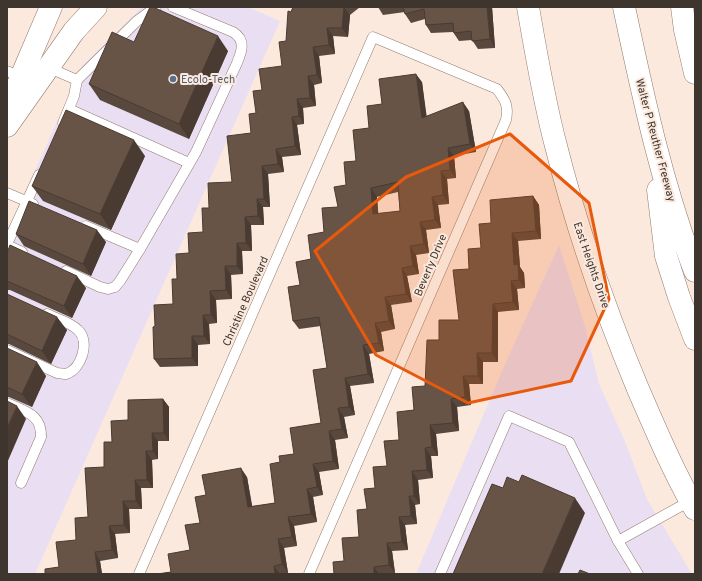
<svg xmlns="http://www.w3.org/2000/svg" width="702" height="581" viewBox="0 0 702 581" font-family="Overpass,sans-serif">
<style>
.industrial{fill:#eadef2}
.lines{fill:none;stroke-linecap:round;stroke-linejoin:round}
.lane-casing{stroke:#927c6f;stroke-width:11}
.secondary-casing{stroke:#927c6f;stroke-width:23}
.highway-casing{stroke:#927c6f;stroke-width:23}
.lane{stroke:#fff;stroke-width:10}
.secondary{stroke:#fff;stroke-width:22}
.highway{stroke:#fff;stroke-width:22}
.wall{fill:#59483d;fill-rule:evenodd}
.shaded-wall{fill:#493b32}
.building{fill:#685447;stroke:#493b32;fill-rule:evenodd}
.marked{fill:#e8590c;fill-opacity:0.2;stroke:#e8590c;stroke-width:3;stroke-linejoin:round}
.service-dot{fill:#5c6f8a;stroke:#fce9dd;stroke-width:1.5}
.labels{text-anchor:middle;stroke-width:4;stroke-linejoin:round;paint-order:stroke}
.service-label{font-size:11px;fill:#4e5e75;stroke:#fce9dd;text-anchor:start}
.street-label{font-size:11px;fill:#3e352f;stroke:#fce9dd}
</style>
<rect width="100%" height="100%" fill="#fce9dd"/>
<!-- industrial -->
<g class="industrial">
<path d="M142,7H248L280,21L35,574H7V233L82,66Z"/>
<path d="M559,245L585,326L599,384L624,439L647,499L692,574H416L502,371Z"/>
</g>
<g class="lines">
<!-- lane casing -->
<g class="lane-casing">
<g id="lane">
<path d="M47,67L77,80L74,96L63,123"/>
<path d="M7,71L21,77"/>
<path d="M77,80L137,21L156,7"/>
<path d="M69,109L189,163"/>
<path d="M7,193L33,204"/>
<path d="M86,226L140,249"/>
<path d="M7,244L39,175"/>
<path d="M7,245L22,252"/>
<path d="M66,271L100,287L108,289L115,287L120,281L140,249L196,152L237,63C242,51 246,40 233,32L173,7"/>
<path d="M7,350L57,373C60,373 63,374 66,374C82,369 90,341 78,330C70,322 57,319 47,314"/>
<path d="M7,403C24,411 42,414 41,437L21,483"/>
<path d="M618,541L690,501"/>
<path d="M139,574L373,37L497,89C505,100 509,105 506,120L309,574"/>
<path d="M440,574L509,416L569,442L618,541L638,574"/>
</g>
</g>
<!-- secondary casing -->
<g class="secondary-casing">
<g id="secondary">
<path d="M528,7C536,53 544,101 556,146C577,229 605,310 638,389C656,430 673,471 695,509"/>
<path d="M7,110L51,7"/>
<path d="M7,126L74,31L96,7"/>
</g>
</g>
<!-- highway casing -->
<g class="highway-casing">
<g id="highway">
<path d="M624,7C643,96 662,186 695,271"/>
<path d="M682,7L685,30L695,73"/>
<path d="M658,190L666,256L679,297L695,339"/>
</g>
</g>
<!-- lane -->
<use href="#lane" class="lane"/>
<!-- secondary -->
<use href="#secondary" class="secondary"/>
<!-- highway -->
<use href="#highway" class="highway"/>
</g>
<!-- wall -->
<g class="wall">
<path d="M293,7H360L350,15L348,37L333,36L335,54L319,56L322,83L314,85L316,106L303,108L304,124L297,125L301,155L282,157L284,172L268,174L270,207H263L264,225H251L252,251H242L243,274L231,275L232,299L216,300L217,323L209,324L210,344L198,345V366L160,367L154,359L155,326L173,304L177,279L189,253L203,232L209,208L232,182L251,133L262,90L282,66L291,12Z"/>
<path d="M378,7H492L495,48L478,49L472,40L459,41L453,32L431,33L426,25L425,19L411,23L405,14V12L383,15Z"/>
<path d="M134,42L228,51L189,139L100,100L89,84Z"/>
<path d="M422,82L426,116L469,111L476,152L454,156L456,178L447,179L449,204L438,205L441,228L426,230L429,253L416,255L419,274L407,276L412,302L391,305L395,329L381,332L384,351L369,354L374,383L350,386L355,415L344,417L348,438L335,440L339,469L319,472L323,495L313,497L317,522L294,526L297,546L284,548L288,573L280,574H157L171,572L190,550L200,523L247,477L252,507L275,503L280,462L294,454L321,423L327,368L321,326L299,329L293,321L300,285L324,232L338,207L346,185L369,128L382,104ZM398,192L400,211L378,214L377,197Z"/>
<path d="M145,156L111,230L43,201L32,186Z"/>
<path d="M533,196L539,205L541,239L518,241L520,267L524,273L525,288L517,289L519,310L498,312V362H483V384H469L471,405L457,407L459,431L436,434L438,456H431L433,478L418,480L420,504L415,505L417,524L405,525L408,550L392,551L395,573L388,574H334L344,561L359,537L367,509L375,488L387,466L425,386L439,340L459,320L469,269L481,248L491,223Z"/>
<path d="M16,234L106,242L91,276L24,246Z"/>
<path d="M7,253L86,288L72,318L10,290H7Z"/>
<path d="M7,294L67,330L51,364L9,344H7Z"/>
<path d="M7,348L46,376L32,407L9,397H7Z"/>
<path d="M163,399L169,407V441H158V459L152,460L153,488H141L142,509H129L130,533L115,534L118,558L100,561L102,574H45L59,567L76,540L88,517L112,442L128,420Z"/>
</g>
<!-- shaded-wall -->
<g class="shaded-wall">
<path d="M344,7L350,15L348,37L342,28Z"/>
<path d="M487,7H492L495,48L490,39Z"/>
<path d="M327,28L333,36L335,54L329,45Z"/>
<path d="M218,36L228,51L189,139L179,124Z"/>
<path d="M313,47L319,56L322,83L317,75Z"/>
<path d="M416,74L422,82L428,126L422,118Z"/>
<path d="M308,76L314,85L316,106L310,98Z"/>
<path d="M297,99L303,108L304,124L299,116Z"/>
<path d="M463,102L469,111L476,152L470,144Z"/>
<path d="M292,117L297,125L301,155L295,146Z"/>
<path d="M134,140L145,156L111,230L100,214Z"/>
<path d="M448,148L454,156L456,178L450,170Z"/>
<path d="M276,149L282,157L284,172L278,164Z"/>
<path d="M262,166L268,174L270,207L264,199Z"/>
<path d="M441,171L447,179L449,204L443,195Z"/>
<path d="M371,188L377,197L379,222L373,214Z"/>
<path d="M533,196L539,205L541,239L536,231Z"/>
<path d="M432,197L438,205L441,228L435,220Z"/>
<path d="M257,199L263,207L264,225L258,216Z"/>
<path d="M245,217L251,225L252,251L246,243Z"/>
<path d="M420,222L426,230L429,253L424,244Z"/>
<path d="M97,230L106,242L91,276L83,264Z"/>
<path d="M512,233L518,241L520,267L524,273L525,288L519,280L514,265Z"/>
<path d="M237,243L242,251L243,274L237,266Z"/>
<path d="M410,246L416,255L419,274L413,266Z"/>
<path d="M225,266L231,275L232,299L226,290Z"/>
<path d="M402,268L407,276L412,302L406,294Z"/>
<path d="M77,276L86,288L72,318L64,306Z"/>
<path d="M511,281L517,289L519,310L513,302Z"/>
<path d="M210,291L216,300L217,323L211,315Z"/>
<path d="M385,297L391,305L395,329L389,321Z"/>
<path d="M493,304L498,312V362L492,353Z"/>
<path d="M203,315L209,324L210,344L204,336Z"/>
<path d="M57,317L67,330L51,364L42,351Z"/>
<path d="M375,323L381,332L384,351L379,343Z"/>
<path d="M192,336L198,345V366L192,358Z"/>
<path d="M363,345L369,354L374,383L368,374Z"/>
<path d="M477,353L483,362V384L478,376Z"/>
<path d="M37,362L46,376L32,407L22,394Z"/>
<path d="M463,376L469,384L471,405L465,397Z"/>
<path d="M345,378L350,386L355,415L349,407Z"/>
<path d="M163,399L169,407V441L164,433Z"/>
<path d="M451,399L457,407L459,431L453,423Z"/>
<path d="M17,406L26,419L7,463V428Z"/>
<path d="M338,408L344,417L348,438L342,429Z"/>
<path d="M430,425L436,434L438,456L432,447Z"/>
<path d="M329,431L335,440L339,469L333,461Z"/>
<path d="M152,433L158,441V459L153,451Z"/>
<path d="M425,448L431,456L433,478L427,470Z"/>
<path d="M146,451L152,460L153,488L147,480Z"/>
<path d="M313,464L319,472L323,495L317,487Z"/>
<path d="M241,468L247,477L254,516L248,507Z"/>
<path d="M412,471L418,480L420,504L414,496Z"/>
<path d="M135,480L141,488L142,509L136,501Z"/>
<path d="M307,489L313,497L317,522L311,514Z"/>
<path d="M409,496L415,505L417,524L411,516Z"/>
<path d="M575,498L585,513L559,574H542Z"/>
<path d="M123,501L129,509L130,533L124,525Z"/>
<path d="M288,517L294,526L297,546L292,537Z"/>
<path d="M399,517L405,525L408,550L402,542Z"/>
<path d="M109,526L115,534L118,558L112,550Z"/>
<path d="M278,539L284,548L288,573L282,564Z"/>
<path d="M387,543L392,551L395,573L389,565Z"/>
<path d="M95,552L100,561L102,574H98Z"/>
<path d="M274,566L280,574H275Z"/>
<path d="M374,567L379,574H374Z"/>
</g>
<!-- building -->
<g class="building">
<path d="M150,7H153L218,36L179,124L89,84L112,32L134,42Z"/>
<path d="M293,7H344L342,28H327L329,45L313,47L317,75L308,76L310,98L297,99L299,116L292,117L295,146L276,149L278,164L262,166L264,199H257L258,216L245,217L246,243H237V266H225L226,290L210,291L211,315H203L204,336H192V358L154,359L153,327L155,326L154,305L173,304L172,279H177L176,254L189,253L188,233L203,232L202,208H209L208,183L232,182L227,136L251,133L249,114L256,113L253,91L262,90L259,69L282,66L279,42L286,41L288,11L291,12Z"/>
<path d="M403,7H487L490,39L472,41L471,31L454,33L453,23L426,25L424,9L405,14Z"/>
<path d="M416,74L422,118L463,102L470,144L448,148L450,170L441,171L443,195L432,197L435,220L420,222L424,244L410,246L413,266L402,268L406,294L385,297L389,321L375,323L379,343L363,345L368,374L345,378L349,407L338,408L342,429L329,431L333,461L313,464L317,487L307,489L311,514L288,517L292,537L278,539L282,564L274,566L275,574H157L171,572L168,554L190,550L185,525L200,523L195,497L206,495L202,475L241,468L248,507L275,503L270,464L280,462L279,456L294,454L290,428L321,423L313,370L327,368L319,317L293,321L288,287L300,285L296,262L311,259L308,235L324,232L322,208L338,207L334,187L346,185L344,162L356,161L353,130L369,128L367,106L382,104L379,79ZM398,182L400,211L373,214L371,188Z"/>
<path d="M66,110L134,140L100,214L32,186Z"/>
<path d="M533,196L536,231L512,233L514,265L518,264L519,280L511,281L513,302L493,304L492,353H477L478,376H463L465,397L451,399L453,423L430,425L432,447L425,448L427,470L412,471L414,496H409L411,516L399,517L402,542L387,543L389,565L374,567V574H334L333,562L344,561L342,538L359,537L357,510L367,509L364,489L375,488L373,467L387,466L384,441L399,440L397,412L414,410L412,387L425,386L427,340H439V320H459L453,270L469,269L468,249L481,248L479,224L491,223L490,200Z"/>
<path d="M29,201L97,230L83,264L16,234Z"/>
<path d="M10,245L77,276L64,306L7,281V253Z"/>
<path d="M7,294L57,317L42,351L7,334Z"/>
<path d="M7,348L37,362L22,394L7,387Z"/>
<path d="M163,399L164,433H152L153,451H146L147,480H135L136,501H123L124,525L109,526L112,550L95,552L98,574H45V569L59,567L56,542L76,540L75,518L88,517L85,468L104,467V442H112L111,421L128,420V400Z"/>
<path d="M7,401L17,406L7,428Z"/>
<path d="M522,475L575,498L542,574H453L492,484L503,488L507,477L519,482Z"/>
<path d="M580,570L590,574H578Z"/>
</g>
<!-- marked area -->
<path class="marked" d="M510,134L589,203L609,299L571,381L468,403L376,355L315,251L406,177Z"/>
<!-- markers -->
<circle class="service-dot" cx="173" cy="79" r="4"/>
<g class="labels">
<!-- service labels -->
<g class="service-label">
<text x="181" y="83">Ecolo-Tech</text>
</g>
<!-- street labels -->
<g class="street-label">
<text transform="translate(656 140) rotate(75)" y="4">Walter P Reuther Freeway</text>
<text transform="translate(430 265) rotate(-67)" y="4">Beverly Drive</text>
<text transform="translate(592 265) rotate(71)" y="4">East Heights Drive</text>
<text transform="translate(245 301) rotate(-66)" y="4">Christine Boulevard</text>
</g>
</g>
<!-- border -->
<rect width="702" height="581" fill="none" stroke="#3e352f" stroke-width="16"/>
</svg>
